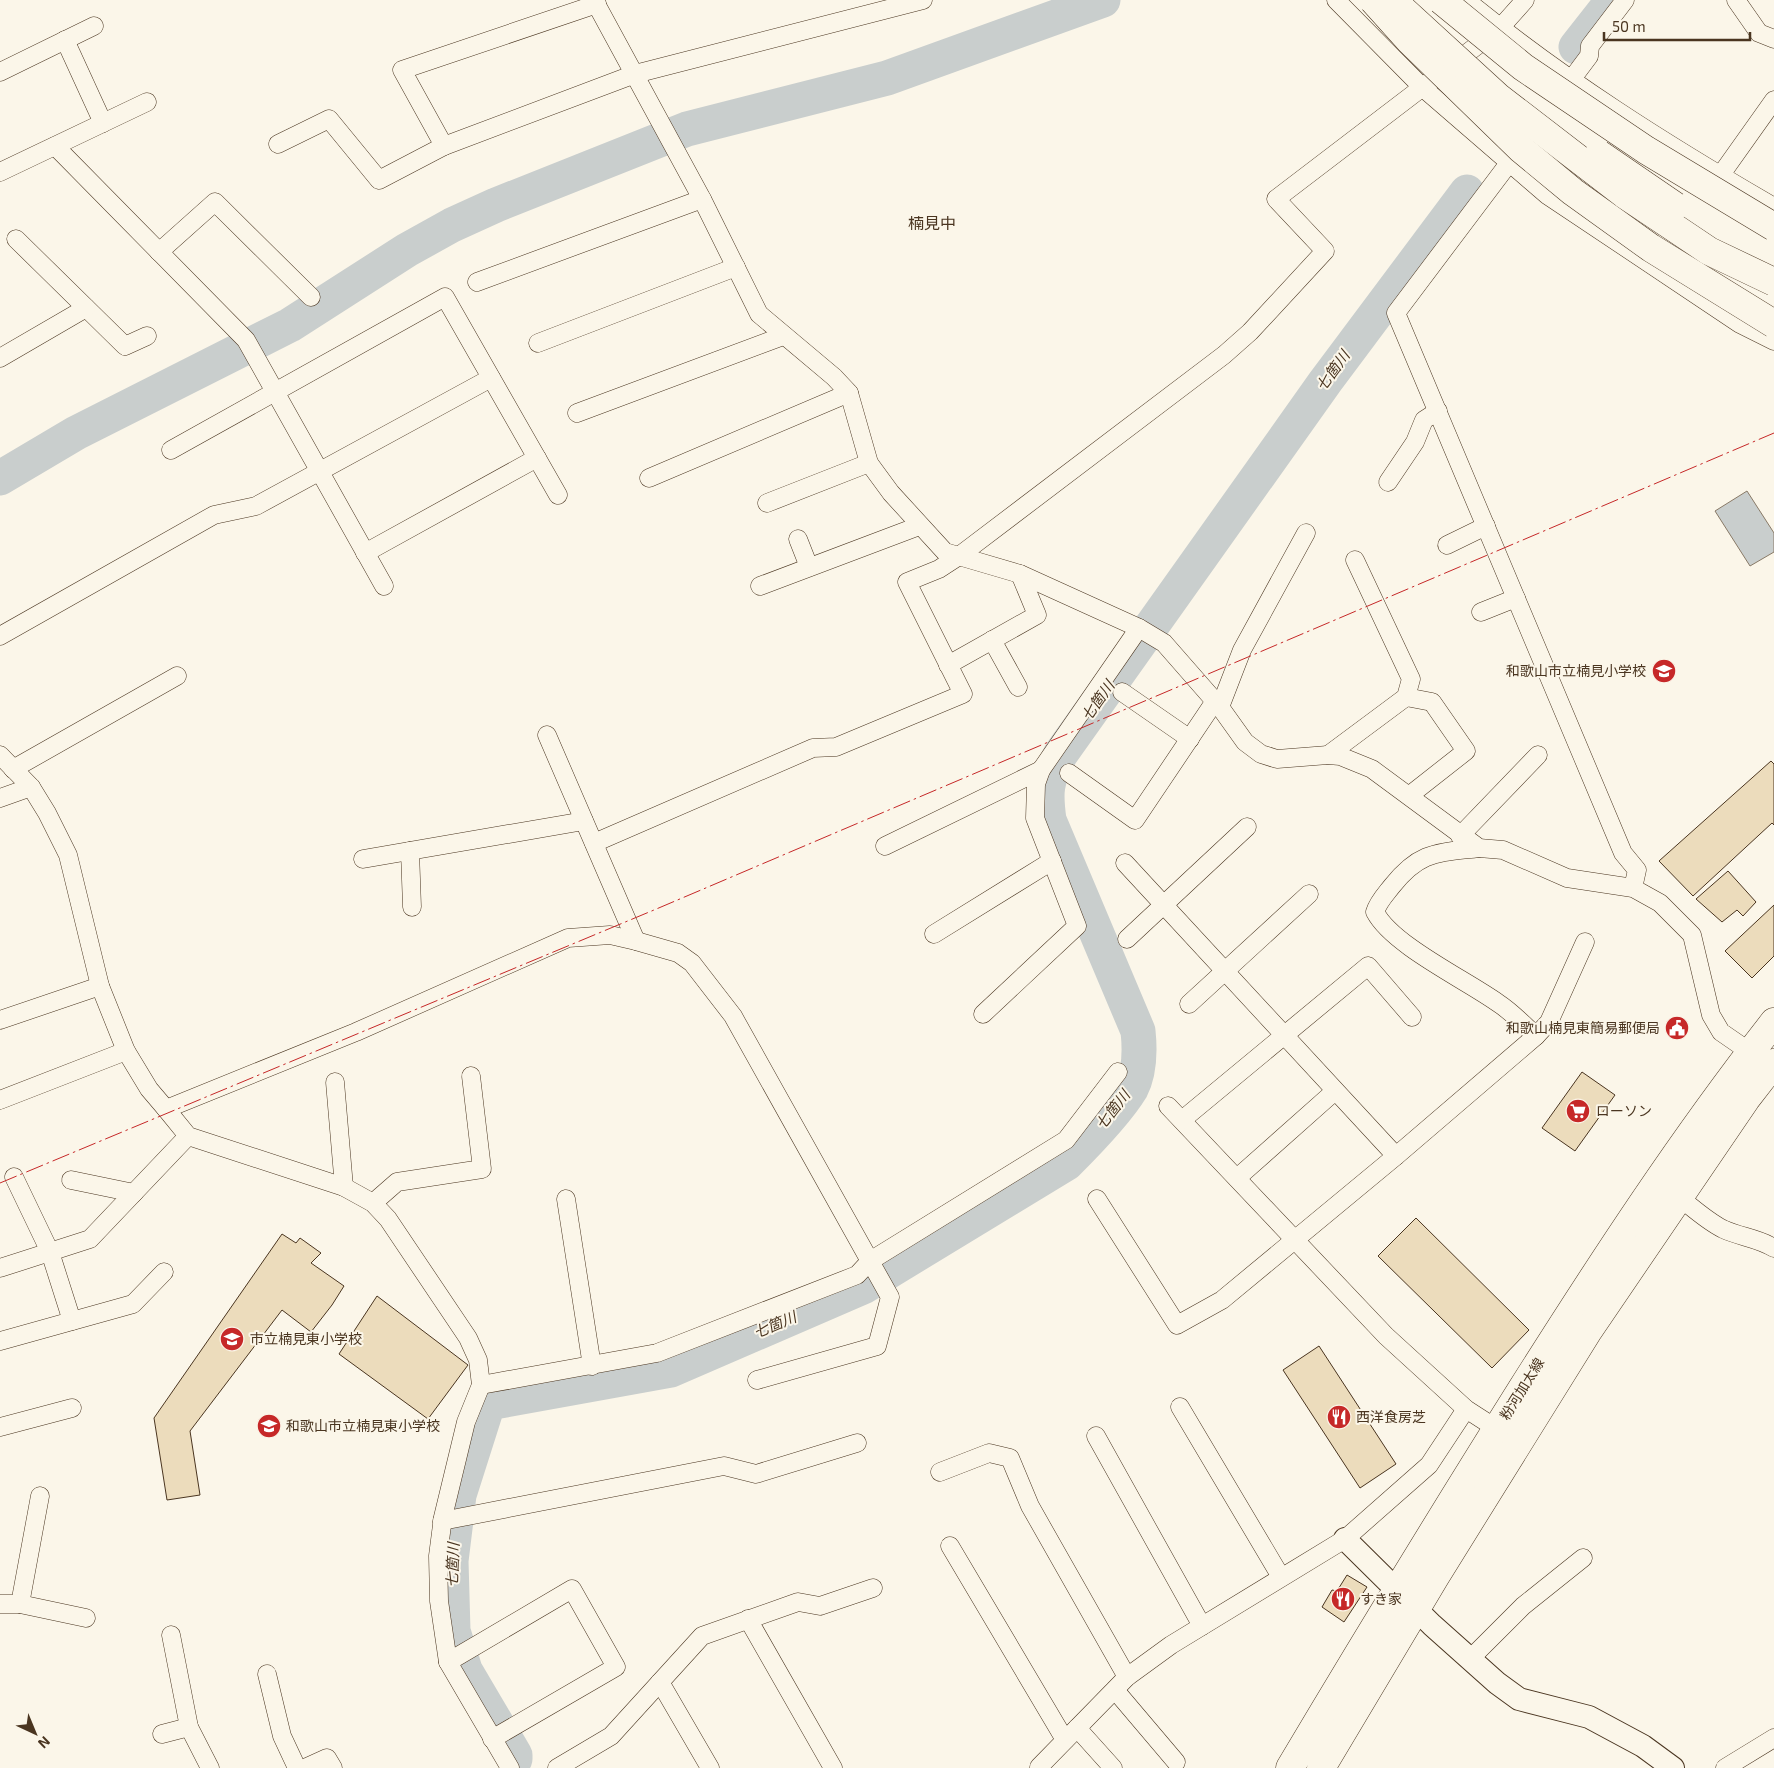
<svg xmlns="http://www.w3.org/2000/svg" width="1774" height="1768" viewBox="0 0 1774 1768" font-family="'Exo 2','Noto Sans JP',sans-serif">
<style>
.water{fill:#c9cecd;stroke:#887966}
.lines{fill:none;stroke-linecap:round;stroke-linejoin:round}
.river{stroke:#c9cecd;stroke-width:35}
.building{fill:#ecdcbc;stroke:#4a3520}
.minor-casing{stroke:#4a3520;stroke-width:19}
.tertiary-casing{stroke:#4a3520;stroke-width:24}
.primary-casing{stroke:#4a3520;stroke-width:29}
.minor{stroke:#fbf6e9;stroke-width:18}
.tertiary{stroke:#fbf6e9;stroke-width:22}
.primary{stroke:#fbf6e9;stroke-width:28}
.trunk-bridge-casing{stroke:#4a3520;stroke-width:29;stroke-linecap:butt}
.motorway-bridge-casing{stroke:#4a3520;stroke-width:29;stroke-linecap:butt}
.trunk-bridge{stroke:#fbf6e9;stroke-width:28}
.motorway-bridge{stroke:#fbf6e9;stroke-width:28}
.power{stroke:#c62828;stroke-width:1;stroke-dasharray:18 4 2.5 4;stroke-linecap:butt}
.labels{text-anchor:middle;stroke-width:4;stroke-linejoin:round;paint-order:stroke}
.poi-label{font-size:14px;fill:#4a3520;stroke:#fbf6e9;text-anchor:start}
.street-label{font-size:14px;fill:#4a3520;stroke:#fbf6e9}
.water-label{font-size:15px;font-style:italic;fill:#4a3520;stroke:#fbf6e9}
.quarter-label{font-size:16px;fill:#4a3520;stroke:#fbf6e9}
</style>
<rect width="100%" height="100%" fill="#fbf6e9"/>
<!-- water -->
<path class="water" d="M1747,491L1774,533V552L1750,566L1715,511Z"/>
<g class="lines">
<!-- river -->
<g class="river">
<path d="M1576,47L1613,0"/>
<path d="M0,478L76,433L290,325L407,250L452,225L496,205L687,129L887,78L1103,0"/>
<path d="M515,1759V1755L465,1670L453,1631L451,1561L459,1495L487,1407L494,1402L671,1370L863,1287L1067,1163C1086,1144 1117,1112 1131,1089C1140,1072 1140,1050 1138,1031L1049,820C1045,791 1046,781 1060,755L1325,382L1467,192"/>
</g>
</g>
<!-- building -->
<g class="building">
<path d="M1771,761L1774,764V825L1772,823L1693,896L1659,861Z"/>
<path d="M1728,871L1756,902L1743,916L1737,910L1722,922L1696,899Z"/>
<path d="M1774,905V956L1752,978L1725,951Z"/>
<path d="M1582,1072L1615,1095L1575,1151L1542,1128Z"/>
<path d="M1416,1218L1529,1330L1492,1368L1378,1256Z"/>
<path d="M282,1234L296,1243L300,1238L321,1253L311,1263L344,1286L332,1305L311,1332L282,1310L190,1431L200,1495L167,1500L154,1418Z"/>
<path d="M377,1296L468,1365L428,1419L339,1354Z"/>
<path d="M1319,1346L1396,1464L1360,1488L1283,1370Z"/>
<path d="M1347,1575L1367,1587L1344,1622L1322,1607L1332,1590L1337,1591Z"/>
</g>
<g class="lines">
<!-- minor casing -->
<g class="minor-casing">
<g id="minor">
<path d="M594,0L702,199L759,314L834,377L849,393L869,463L891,493L945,552L1020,574L1139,628L1164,643L1220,707L1245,742L1261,754L1277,759L1328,755L1340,756L1372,769L1479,848L1503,850L1567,878L1633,888L1660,903L1692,935L1711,1015L1721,1032L1750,1052L1761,1054"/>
<path d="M1336,0L1422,87L1547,195L1740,324L1774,341"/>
<path d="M1466,0C1562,79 1667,145 1774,207"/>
<path d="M1736,0L1759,33L1774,39"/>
<path d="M65,40L103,123"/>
<path d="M0,72L94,26"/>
<path d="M1571,80L1589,56L1590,46L1625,0"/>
<path d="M278,144L329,119L379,180L444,146L635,74L923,0"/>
<path d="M55,146L246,340L384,586"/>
<path d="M444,146L402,70L597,4"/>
<path d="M1509,163L1396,313L1623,853L1637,870L1633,888"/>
<path d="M0,172L147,102"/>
<path d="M1720,176L1774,100"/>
<path d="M16,239L125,346L147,336"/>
<path d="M159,252L215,202L311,297"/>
<path d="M477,282L702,199"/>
<path d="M538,343L736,267"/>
<path d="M0,358L86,308"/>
<path d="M577,413L783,336"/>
<path d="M171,450L445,297L558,495"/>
<path d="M649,478L849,393"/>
<path d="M1388,482L1415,442L1424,420L1438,411"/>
<path d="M767,503L869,463"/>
<path d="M798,539L809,567"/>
<path d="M1447,545L1486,526"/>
<path d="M365,553L537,458"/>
<path d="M760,586L919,526"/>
<path d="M1481,612L1516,598"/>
<path d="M0,636L214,515L256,506L491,378"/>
<path d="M992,640L1018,687"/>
<path d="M948,665L1037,615L1020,574"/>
<path d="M1122,692L1190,739"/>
<path d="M1406,697L1432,702L1466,751L1410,795"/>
<path d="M1220,707L1242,650L1306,533"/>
<path d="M547,735L636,941"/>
<path d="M0,755L31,787L47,813L68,855L100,986L126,1051L149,1089L166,1109L188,1136L344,1187L373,1203L388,1219L468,1338L478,1360L481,1385L466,1422L443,1517L438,1556L439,1601L448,1662L510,1768"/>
<path d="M1328,755L1406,697L1411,679L1355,560"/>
<path d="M13,769L177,676"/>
<path d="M1069,773L1135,820L1215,701"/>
<path d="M0,798L31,787"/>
<path d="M1460,836L1538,755"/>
<path d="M594,843L813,748L836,747L963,694L907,582L939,569L959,556L1224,355L1250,332L1325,251L1276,199L1500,28L1525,0"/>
<path d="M885,846L1041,770"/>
<path d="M1479,848C1437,853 1420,851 1392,886C1385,895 1378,902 1375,912C1392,945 1466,980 1498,1003C1512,1012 1524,1025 1536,1036"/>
<path d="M410,851L412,907"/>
<path d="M363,859L584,821"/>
<path d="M1125,863L1396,1156"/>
<path d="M934,934L1052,861"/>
<path d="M1127,939L1247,827"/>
<path d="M1189,1004L1309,894"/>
<path d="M983,1014L1077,926L1035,818L1036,784L1041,770L1139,628"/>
<path d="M0,1020L100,986"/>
<path d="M335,1082L344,1187"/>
<path d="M0,1100L126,1051"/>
<path d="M1168,1106L1386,1336L1466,1409L1497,1429"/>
<path d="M166,1109L356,1032L568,938L610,935L636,941L678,953L692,963L733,1016L890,1297L877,1346L757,1380"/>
<path d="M1182,1120L1368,966L1412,1017"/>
<path d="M14,1177L50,1252L72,1321"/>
<path d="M1237,1178L1335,1091"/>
<path d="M71,1180L134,1193"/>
<path d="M1679,1197C1693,1208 1707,1221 1723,1229C1740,1237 1758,1238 1774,1248"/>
<path d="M566,1199L592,1366"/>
<path d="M1097,1199L1177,1325L1222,1300L1396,1156L1536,1036L1549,1022L1585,942"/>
<path d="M373,1203L397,1182L482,1169L471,1076"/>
<path d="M0,1268L90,1239L188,1136"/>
<path d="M0,1341L133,1304L164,1272"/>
<path d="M481,1385L657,1353L857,1275L870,1261L1066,1140L1118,1072"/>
<path d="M1180,1407L1281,1577"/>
<path d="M0,1427L72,1408"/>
<path d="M1096,1436L1202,1626"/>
<path d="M940,1472L989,1453L1010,1458L1030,1506L1127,1677"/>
<path d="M442,1521L724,1466L756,1474L857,1443"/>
<path d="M950,1546L1065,1740"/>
<path d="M0,1604H20L86,1618"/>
<path d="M20,1604L40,1496"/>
<path d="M748,1619L833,1768"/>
<path d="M171,1635L189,1727L210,1768"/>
<path d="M1470,1659L1523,1606L1583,1558"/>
<path d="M448,1662L572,1589L616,1667L492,1739"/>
<path d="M267,1674L282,1736L297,1768"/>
<path d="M660,1682L710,1768"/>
<path d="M1115,1690L1176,1762"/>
<path d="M1077,1728L1113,1768"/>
<path d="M162,1734L189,1727"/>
<path d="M1039,1767L1127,1677L1171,1645L1345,1539L1429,1465L1466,1409"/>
<path d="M305,1768L327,1758L333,1768"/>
<path d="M557,1768L611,1736L702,1636L798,1602L820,1606L873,1588"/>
<path d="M1725,1768L1774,1738"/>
</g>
</g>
<!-- tertiary casing -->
<g class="tertiary-casing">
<path id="tertiary" d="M1345,1539L1432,1625L1497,1683L1519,1699L1589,1717L1643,1746L1673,1768"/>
</g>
<!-- primary casing -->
<g class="primary-casing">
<g id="primary">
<path d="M1290,1768C1366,1640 1444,1513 1523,1387C1602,1262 1683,1138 1774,1022"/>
<path d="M1321,1768L1435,1577L1588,1331L1746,1099L1774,1063"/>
</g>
</g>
<!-- minor -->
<use href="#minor" class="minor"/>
<!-- tertiary -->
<use href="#tertiary" class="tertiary"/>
<!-- primary -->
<use href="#primary" class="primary"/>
<!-- trunk-bridge casing -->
<g class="trunk-bridge-casing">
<g id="trunk-bridge">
<path d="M1373,0L1409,40L1521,149L1573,192L1651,248L1774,324"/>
<path d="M1441,0L1523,67L1646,150L1774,227"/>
</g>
</g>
<!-- motorway-bridge casing -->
<g class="motorway-bridge-casing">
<g id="motorway-bridge">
<path d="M1392,0L1498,97L1624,194L1709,251L1774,282"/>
<path d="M1599,154L1675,206"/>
</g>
</g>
<!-- trunk-bridge -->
<use href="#trunk-bridge" class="trunk-bridge"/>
<!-- motorway-bridge -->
<use href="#motorway-bridge" class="motorway-bridge"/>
<!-- power -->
<path class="power" d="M0,1183L654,910L1774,433"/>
</g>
<!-- icons -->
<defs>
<g id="school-disc" transform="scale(1.25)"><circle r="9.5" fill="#c62828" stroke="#fbf6e9"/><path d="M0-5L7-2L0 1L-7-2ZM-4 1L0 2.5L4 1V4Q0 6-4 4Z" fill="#fff"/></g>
<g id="civic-disc" transform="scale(1.25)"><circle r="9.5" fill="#c62828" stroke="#fbf6e9"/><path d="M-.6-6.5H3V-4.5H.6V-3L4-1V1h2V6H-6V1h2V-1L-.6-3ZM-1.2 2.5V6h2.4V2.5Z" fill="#fff"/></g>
<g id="supermarket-disc" transform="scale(1.25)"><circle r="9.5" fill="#c62828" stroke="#fbf6e9"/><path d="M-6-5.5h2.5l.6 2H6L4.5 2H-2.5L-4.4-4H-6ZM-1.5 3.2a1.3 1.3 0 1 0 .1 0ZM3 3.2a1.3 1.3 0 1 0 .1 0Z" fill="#fff"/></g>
<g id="restaurant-disc" transform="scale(1.25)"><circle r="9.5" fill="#c62828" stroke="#fbf6e9"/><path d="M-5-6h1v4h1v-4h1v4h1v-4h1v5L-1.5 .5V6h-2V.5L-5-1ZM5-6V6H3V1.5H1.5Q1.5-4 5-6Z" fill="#fff"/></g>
</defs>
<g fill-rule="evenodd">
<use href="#school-disc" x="1664" y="671"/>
<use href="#civic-disc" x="1677" y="1028"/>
<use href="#supermarket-disc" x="1578" y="1111"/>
<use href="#school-disc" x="232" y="1339"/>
<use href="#restaurant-disc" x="1339" y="1417"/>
<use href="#school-disc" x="269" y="1426"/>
<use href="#restaurant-disc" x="1343" y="1599"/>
</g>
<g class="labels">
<!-- poi labels -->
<g class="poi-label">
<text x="1646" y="676" text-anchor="end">和歌山市立楠見小学校</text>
<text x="1660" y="1033" text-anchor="end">和歌山楠見東簡易郵便局</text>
<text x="1596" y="1116">ローソン</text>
<text x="250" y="1344">市立楠見東小学校</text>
<text x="1356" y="1422">西洋食房芝</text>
<text x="286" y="1431">和歌山市立楠見東小学校</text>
<text x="1360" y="1604">すき家</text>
</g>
<!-- street labels -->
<g class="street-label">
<text transform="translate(1522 1389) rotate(-58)" y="5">粉河加太線</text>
</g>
<!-- water labels -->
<g class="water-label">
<text transform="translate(1333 371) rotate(-54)" y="5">七箇川</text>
<text transform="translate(1098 701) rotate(-55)" y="5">七箇川</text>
<text transform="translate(1113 1110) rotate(-52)" y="5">七箇川</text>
<text transform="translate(775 1325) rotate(-23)" y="5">七箇川</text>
<text transform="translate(453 1565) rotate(-88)" y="5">七箇川</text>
</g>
<!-- quarter labels -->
<g class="quarter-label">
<text x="932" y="229">楠見中</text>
</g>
</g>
<!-- north arrow -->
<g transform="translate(35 1733) rotate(136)" stroke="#fbf6e9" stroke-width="4" paint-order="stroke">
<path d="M0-4L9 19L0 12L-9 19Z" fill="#4a3520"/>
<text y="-8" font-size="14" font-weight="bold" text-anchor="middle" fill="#4a3520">N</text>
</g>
<!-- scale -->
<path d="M1604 32v8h146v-8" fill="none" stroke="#4a3520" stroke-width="2.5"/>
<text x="1612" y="32" font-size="15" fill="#4a3520" stroke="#fbf6e9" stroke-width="4" paint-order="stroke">50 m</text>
</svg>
